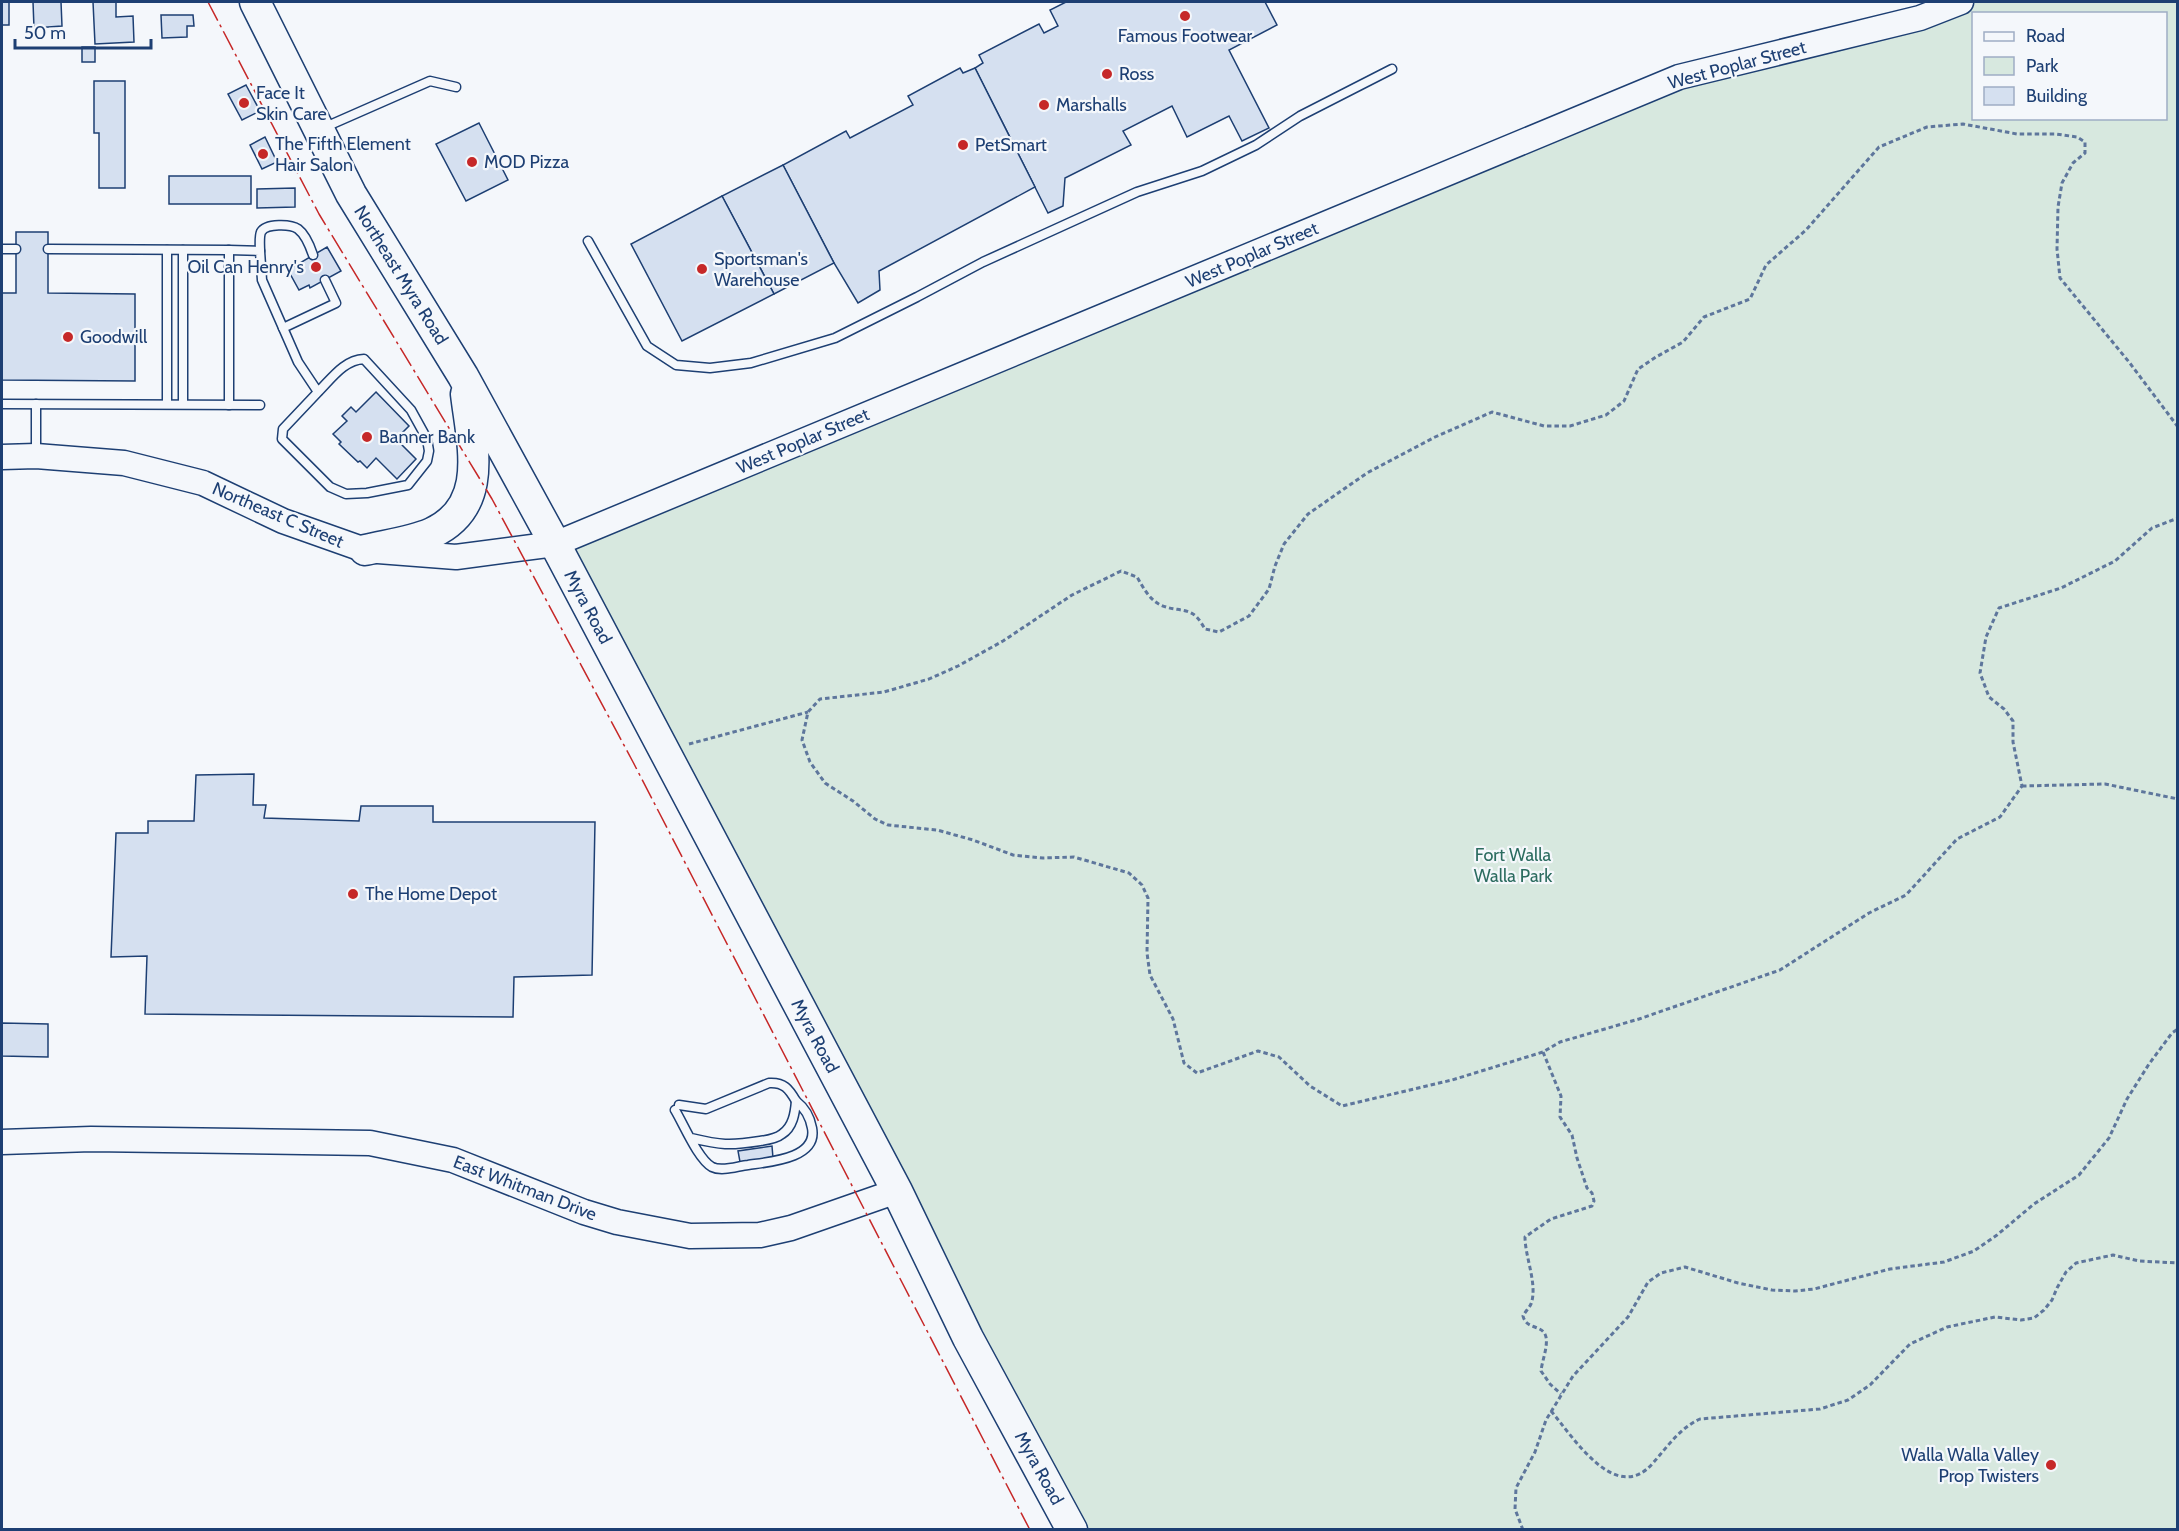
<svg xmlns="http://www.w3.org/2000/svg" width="2179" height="1531" viewBox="0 0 2179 1531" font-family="Cabin,sans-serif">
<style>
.green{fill:#d7e8df;stroke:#687fa3;stroke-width:1.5;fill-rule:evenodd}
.building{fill:#d5e0f0;stroke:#1d3f73;stroke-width:1.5}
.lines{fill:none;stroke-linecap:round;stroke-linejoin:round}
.lane-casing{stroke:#1d3f73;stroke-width:11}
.secondary-casing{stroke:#1d3f73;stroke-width:27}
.highway-casing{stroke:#1d3f73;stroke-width:33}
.path{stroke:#5e769c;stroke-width:3;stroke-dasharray:4.5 3;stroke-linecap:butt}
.lane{stroke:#f4f7fb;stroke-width:8}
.secondary{stroke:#f4f7fb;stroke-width:24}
.highway{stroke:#f4f7fb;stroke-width:30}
.power{stroke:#c62828;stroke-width:1.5;stroke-dasharray:21 4.5 3 4.5;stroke-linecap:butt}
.poi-dot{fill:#c62828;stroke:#f4f7fb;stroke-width:2}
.labels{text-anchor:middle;stroke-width:4.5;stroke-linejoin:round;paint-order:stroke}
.poi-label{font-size:18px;fill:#1d3f73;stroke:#f4f7fb;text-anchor:start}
.street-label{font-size:18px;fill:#1d3f73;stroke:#f4f7fb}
.park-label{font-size:18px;fill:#2c6c60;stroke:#f4f7fb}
</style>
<rect width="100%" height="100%" fill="#f4f7fb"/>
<!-- green -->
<path class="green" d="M1961,2H2177V1529H1072L555,544L1679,77ZM1974,14H2166V118H1974Z"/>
<!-- building -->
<g class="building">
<rect x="2" y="2" width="7" height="23"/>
<path d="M33,2H61L62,26L34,28Z"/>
<path d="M93,2H116V17L133,16L134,42L95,44Z"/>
<path d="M1066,2H1265L1277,25L1229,50L1269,128L1242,141L1229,116L1187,137L1172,106L1123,131L1131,145L1065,178L1063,206L1048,213L975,68L983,63L979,55L1039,24L1044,33L1058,26L1050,10Z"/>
<path d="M161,15H193L194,26H187V37L162,38Z"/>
<rect x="82" y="47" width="13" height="15"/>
<path d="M960,68L963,73L975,68L1035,187L879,271L880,290L858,303L834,263L783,165L846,131L850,138L913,105L908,96Z"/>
<path d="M94,81H125V188H99V133H94Z"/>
<path d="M246,85L260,111L242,120L228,94Z"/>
<path d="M479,123L508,180L466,201L436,144Z"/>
<path d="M265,137L277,162L262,169L250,145Z"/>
<path d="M783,165L834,263L774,294L722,196Z"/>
<rect x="169" y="176" width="82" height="28"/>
<path d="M295,188V207L257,208V189Z"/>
<path d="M722,196L774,294L682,341L631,244Z"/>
<path d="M16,232H48V293L135,294V381L2,380V293H16Z"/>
<path d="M327,247L341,271L310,288L309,285L299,290L288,270Z"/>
<path d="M376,392L409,426L396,439L416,459L397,479L376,458L367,468L360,461L358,462L339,444L341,442L333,434L347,421L342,416L351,407L356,412Z"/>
<path d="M254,774L253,805H266L264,818L359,821L361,806H433V822H595L592,975L514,977L513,1017L145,1014L147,956L111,957L116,833H148V821H194L196,775Z"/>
<path d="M2,1023L48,1024V1057L2,1056Z"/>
<path d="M772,1146L773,1158L740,1162L738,1151Z"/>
</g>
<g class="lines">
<!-- lane casing -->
<g class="lane-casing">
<g id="lane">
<path d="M323,128L430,81L456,87"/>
<path d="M588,241L647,346L676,365L710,368L751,363L835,338L917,297L983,262L1137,192L1202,171L1256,145L1300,116L1392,69"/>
<path d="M2,249H16"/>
<path d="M48,249L229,250V405"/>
<path d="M229,250L260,251L262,280L298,362L318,392L283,429L282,439L330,487L346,494L367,493L408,485L427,461L429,451L427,439L411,410L364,359C344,360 332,378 318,392"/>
<path d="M260,251C260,246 259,237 261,232C266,223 291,224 298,229C306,235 310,246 313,255"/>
<path d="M283,328L336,303L325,280"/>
<path d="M2,404L260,405"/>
<path d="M167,404V250"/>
<path d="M183,404V250"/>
<path d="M36,454V404"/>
<path d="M679,1105L706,1109L769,1083C784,1082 789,1089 796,1101"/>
<path d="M675,1110C684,1125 698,1159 712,1167C722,1172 738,1166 748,1165C768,1162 818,1159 812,1128C810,1117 805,1108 796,1101C795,1113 793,1127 782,1134C776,1139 767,1140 760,1141C729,1146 721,1145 691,1138"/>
</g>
</g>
<!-- secondary casing -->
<g class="secondary-casing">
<g id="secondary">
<path d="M2,457L36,456L124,463L203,483L283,521L365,550L456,557L555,544L1679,77L1920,18L1961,2"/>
<path d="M2,1142L91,1139L370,1143L453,1160L584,1212L617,1222L690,1236L760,1235L791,1228L897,1191"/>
</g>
</g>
<!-- highway casing -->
<g class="highway-casing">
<g id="highway">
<path d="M255,2L351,194L463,376L555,544L897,1191L968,1338L1072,1530"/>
<path d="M365,550C386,545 412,542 432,533C490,506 472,445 466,394"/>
</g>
</g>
<!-- path -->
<g class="path">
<path d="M2178,427L2129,362L2060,278L2057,249L2058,207L2062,183L2073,163L2085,153V142L2077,137L2056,134H2017L1963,124L1927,127L1879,147L1806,230L1766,265L1750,299L1704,317L1683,342L1656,357L1638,369L1624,401L1606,415L1570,426H1544L1492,412L1435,437L1367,473L1308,514L1284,544L1275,566L1269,589L1249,616L1219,632L1205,629C1202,624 1198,617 1193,614C1185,609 1175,610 1166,607C1151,603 1144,589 1137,577L1121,571L1072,595L1003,641L958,666L929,679L884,692L820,699L808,712L802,740L810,762L825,783L853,801L875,819L888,825L937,830L973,840L1013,855L1043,858L1074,857L1129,873L1142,885L1148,898L1147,953L1150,975L1173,1019L1184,1063L1197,1073L1258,1051L1279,1057L1310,1086L1342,1106L1452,1080L1543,1052L1560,1042L1639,1019L1780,970L1869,913L1906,895L1957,839L2000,817L2022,786L2013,742V721L2004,709L1989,697L1980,673L1986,637L1999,608L2061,588L2115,561L2152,528L2178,518"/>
<path d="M689,744L808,712"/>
<path d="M2022,786L2105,784L2178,799"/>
<path d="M1543,1052L1561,1096L1560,1117L1572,1135L1577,1158L1587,1188L1592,1193L1594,1201L1592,1206L1551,1219L1525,1237C1525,1257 1538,1285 1531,1304C1529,1308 1525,1312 1523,1316C1526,1330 1543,1324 1546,1337C1548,1347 1542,1361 1541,1371L1550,1384L1561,1394"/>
<path d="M1551,1411C1574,1438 1616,1506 1653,1463C1668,1446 1680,1428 1700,1419L1820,1409L1848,1400L1870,1385L1910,1344L1947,1327L1995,1317L2021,1320L2034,1318L2044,1310L2052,1300L2057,1288L2066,1272L2076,1263L2113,1255L2139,1261L2178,1263"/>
<path d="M1523,1530L1515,1509L1516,1488L1535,1452L1546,1420L1573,1376L1628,1317L1648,1282L1661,1273L1685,1267L1738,1283L1772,1290L1795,1291L1814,1289L1890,1269L1944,1262L1974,1251L1997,1235L2034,1204L2079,1175L2109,1138L2127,1099L2149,1064L2172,1033L2178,1029"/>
</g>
<!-- lane -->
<use href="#lane" class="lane"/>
<!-- secondary -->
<use href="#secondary" class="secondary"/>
<!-- highway -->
<use href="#highway" class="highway"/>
<!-- power -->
<path class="power" d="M208,2L319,214L492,499L633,762L1030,1530"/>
</g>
<!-- markers -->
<g class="poi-dot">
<circle cx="1185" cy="16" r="6"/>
<circle cx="1107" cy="74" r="6"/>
<circle cx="244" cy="103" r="6"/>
<circle cx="1044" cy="105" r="6"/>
<circle cx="963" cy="145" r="6"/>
<circle cx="263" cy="154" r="6"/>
<circle cx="472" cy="162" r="6"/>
<circle cx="316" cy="267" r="6"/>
<circle cx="702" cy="269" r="6"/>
<circle cx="68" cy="337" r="6"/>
<circle cx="367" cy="437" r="6"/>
<circle cx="353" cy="894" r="6"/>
<circle cx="2051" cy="1465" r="6"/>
</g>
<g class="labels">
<!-- poi labels -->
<g class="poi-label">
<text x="1185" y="42" text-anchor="middle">Famous Footwear</text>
<text x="1119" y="80">Ross</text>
<text x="256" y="99">Face It<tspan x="256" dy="21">Skin Care</tspan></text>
<text x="1056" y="111">Marshalls</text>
<text x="275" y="150">The Fifth Element<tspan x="275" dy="21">Hair Salon</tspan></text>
<text x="975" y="151">PetSmart</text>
<text x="484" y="168">MOD Pizza</text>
<text x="714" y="265">Sportsman's<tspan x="714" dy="21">Warehouse</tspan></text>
<text x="304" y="273" text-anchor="end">Oil Can Henry's</text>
<text x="80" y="343">Goodwill</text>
<text x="379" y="443">Banner Bank</text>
<text x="365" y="900">The Home Depot</text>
<text x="2039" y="1461" text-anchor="end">Walla Walla Valley<tspan x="2039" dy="21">Prop Twisters</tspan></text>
</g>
<!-- street labels -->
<g class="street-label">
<text transform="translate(1737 65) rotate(-15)" y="6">West Poplar Street</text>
<text transform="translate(1252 255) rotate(-23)" y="6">West Poplar Street</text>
<text transform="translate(401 275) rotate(58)" y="6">Northeast Myra Road</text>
<text transform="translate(803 441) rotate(-23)" y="6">West Poplar Street</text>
<text transform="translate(278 515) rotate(23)" y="6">Northeast C Street</text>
<text transform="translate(588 607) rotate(62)" y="6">Myra Road</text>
<text transform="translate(815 1036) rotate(62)" y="6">Myra Road</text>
<text transform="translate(525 1188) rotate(21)" y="6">East Whitman Drive</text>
<text transform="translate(1039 1468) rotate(61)" y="6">Myra Road</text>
</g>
<!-- park labels -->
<g class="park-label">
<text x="1513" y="861">Fort Walla<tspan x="1513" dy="21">Walla Park</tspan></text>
</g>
</g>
<!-- border -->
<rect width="2179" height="1531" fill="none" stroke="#1d3f73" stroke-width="6"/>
<!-- legend -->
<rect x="1972" y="12" width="195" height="108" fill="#f4f7fb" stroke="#9eadc5" stroke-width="1.5"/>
<rect x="1984" y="32" width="30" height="9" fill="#f4f7fb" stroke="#9eadc5" stroke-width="1.5"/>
<text x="2026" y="42" font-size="18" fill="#1d3f73">Road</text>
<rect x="1984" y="57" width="30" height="18" fill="#d7e8df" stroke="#9eadc5" stroke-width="1.5"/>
<text x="2026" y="72" font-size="18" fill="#1d3f73">Park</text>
<rect x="1984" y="87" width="30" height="18" fill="#d5e0f0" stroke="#9eadc5" stroke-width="1.5"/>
<text x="2026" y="102" font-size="18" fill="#1d3f73">Building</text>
<!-- scale -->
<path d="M15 39v9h136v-9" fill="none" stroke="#1d3f73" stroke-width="3"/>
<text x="24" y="39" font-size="18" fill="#1d3f73" stroke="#f4f7fb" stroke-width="4.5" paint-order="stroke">50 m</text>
</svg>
